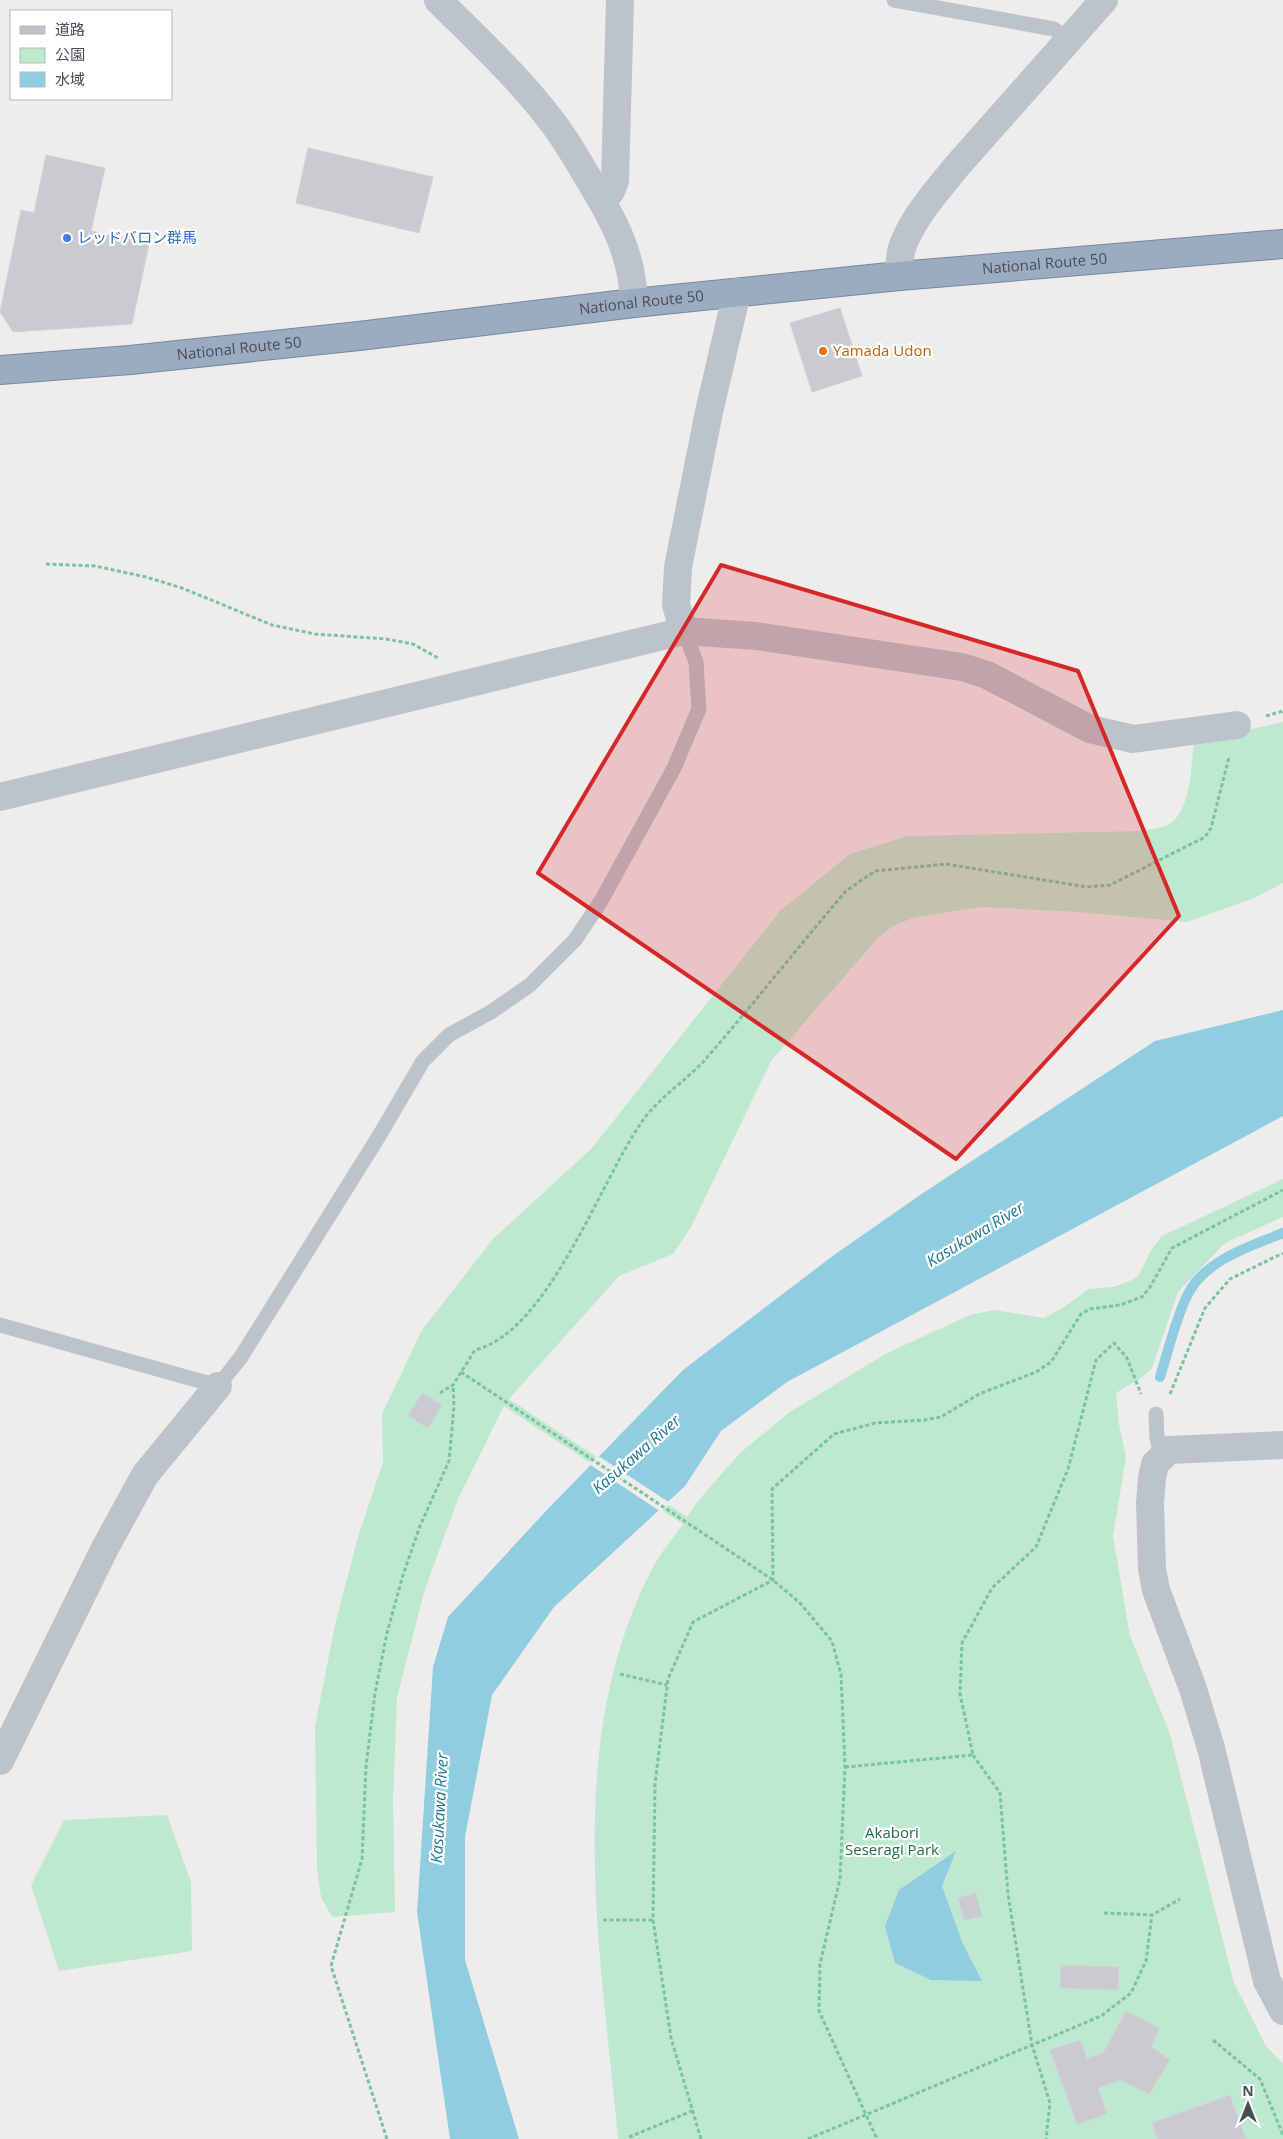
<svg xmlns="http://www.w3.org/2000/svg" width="1283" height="2139" viewBox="0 0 1283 2139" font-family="'Open Sans','Noto Sans JP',sans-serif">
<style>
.green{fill:#bee9d0}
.water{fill:#90cde1}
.pier{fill:#efecec}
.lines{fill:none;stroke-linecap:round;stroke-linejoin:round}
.stream{stroke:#90cde1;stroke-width:10}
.building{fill:#cacbd1;stroke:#d1d2d7}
.trunk-casing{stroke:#7488a2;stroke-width:30}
.path{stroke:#7ac3a1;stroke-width:3;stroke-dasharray:4 2.5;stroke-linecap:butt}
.service{stroke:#bcc3ca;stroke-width:15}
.minor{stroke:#bcc3ca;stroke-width:28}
.tertiary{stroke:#bcc3ca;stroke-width:28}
.trunk{stroke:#9cacc0;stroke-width:28}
.marked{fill:#d62828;fill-opacity:0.2;stroke:#d62828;stroke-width:4;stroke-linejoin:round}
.shop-dot{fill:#3f7fe0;stroke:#fff;stroke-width:2}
.food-dot{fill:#e8710a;stroke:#fff;stroke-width:2}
.labels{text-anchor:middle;stroke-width:4.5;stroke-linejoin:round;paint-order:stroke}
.shop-label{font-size:15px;fill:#366cbe;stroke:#fff;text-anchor:start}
.street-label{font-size:15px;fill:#474f57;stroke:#fff}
.food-label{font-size:15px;fill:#c56008;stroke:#fff;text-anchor:start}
.park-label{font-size:15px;fill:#20704b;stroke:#fff}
.water-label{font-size:16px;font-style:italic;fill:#1b7896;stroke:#fff}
</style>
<rect width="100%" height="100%" fill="#efecec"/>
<!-- green -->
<g class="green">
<path d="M1283,722V883L1254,898L1187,922L1077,912L983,907L915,917L893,926L877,939L771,1061L691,1227L673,1254L619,1276L509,1399L687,1517L697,1502L740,1453L790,1412L887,1353L970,1315L994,1310L1044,1318L1064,1307L1089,1289L1113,1287L1130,1281L1139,1275L1151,1250L1162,1236L1283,1179V1217L1225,1243L1178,1292L1152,1368L1141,1378L1116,1393L1119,1424L1126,1457L1113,1536L1130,1636L1169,1731L1234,1983L1266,2046L1283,2064V2139H618C601,1951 561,1743 653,1567C661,1552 673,1538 683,1524L504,1406L458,1499L425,1589L397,1697L393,1800L395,1912L332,1917L321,1897L317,1869L315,1726L335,1625L358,1537L383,1462L382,1414L422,1330L493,1239L592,1148L780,911L850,854L908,836L1140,831C1149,829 1159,829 1167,825C1191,815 1191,764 1194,742Z"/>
<path d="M167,1815L191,1882L192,1951L59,1971L31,1885L64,1820Z"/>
</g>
<!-- water -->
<g class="water">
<path d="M1283,1010V1116L787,1382L721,1431L685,1486L554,1607L492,1695L465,1837V1960L519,2139H450L417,1912L433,1667L448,1617L545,1512L683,1370L834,1255L923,1193L1155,1041Z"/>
<path d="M956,1851L942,1886L962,1942L982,1981L931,1980L895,1963L885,1926L899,1890Z"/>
</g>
<!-- pier -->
<path class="pier" d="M597,1455L670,1503L661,1512L589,1464Z"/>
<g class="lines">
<!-- stream -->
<path class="stream" d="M1160,1377C1168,1352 1176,1317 1188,1294C1205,1260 1251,1246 1283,1233"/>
</g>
<!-- building -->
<g class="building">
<path d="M308,148L433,177L419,233L296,203Z"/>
<path d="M46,155L105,168L91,231L149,244L132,324L13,332L0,312L21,210L34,213Z"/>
<path d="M840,308L862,376L812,392L790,323Z"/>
<path d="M422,1393L442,1405L428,1428L408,1416Z"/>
<path d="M976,1893L982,1916L964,1920L958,1898Z"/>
<path d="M1061,1965L1119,1967L1118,1990L1060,1988Z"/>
<path d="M1126,2011L1159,2028L1151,2047L1170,2060L1149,2094L1121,2080L1098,2088L1107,2114L1077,2124L1050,2050L1080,2040L1087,2059L1103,2053Z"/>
<path d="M1230,2095L1246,2139H1157L1152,2123Z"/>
</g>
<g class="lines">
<!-- trunk casing -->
<g class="trunk-casing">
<g id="trunk">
<path id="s1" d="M0,370L130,360L359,336L634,303L899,276L1283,244"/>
</g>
</g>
<!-- path -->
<g class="path">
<path d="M46,564L95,566L146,577L182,588L272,625L315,634L386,639L413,644L438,658"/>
<path d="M1266,716L1283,711"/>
<path d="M461,1372L773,1580L800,1603L832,1641L841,1675L845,1767L840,1879L820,1964L819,2011L877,2139"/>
<path d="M440,1393L453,1385L475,1350C548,1332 600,1182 641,1123C656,1100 684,1082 703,1062C752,1006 798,947 846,891L875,871L946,864L1087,887L1110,885L1205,837L1211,828L1229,757"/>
<path d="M1170,1394L1205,1308L1230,1279L1283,1253"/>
<path d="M620,1674L667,1685"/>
<path d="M973,1755L1000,1793L1008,1894L1032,2045L1050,2103L1046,2139"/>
<path d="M845,1767L973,1755L960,1694L962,1643L992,1588L1036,1547L1068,1469L1096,1360L1114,1343L1127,1358L1141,1394"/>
<path d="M1104,1913L1152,1915L1180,1899"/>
<path d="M603,1920H653"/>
<path d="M1213,2040L1260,2079L1283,2135"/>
<path d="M629,2137L692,2111"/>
<path d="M387,2139L331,1966L362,1859L366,1766L375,1693L387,1633L403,1575L420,1526L449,1461L454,1406L453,1385"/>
<path d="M701,2139L671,2038L653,1920L655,1784L668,1679L693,1622L773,1580L772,1489L834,1434L875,1423L924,1420L941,1417L979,1394L1036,1372L1051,1362L1081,1314L1090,1309L1120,1305L1142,1297L1150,1287L1172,1248L1283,1190"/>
<path d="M808,2139L1101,2016L1131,1993L1146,1961L1152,1915"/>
</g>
<!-- service -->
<g class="service">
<path d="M894,0L1054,29L1068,39"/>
<path d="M0,1325L218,1386L241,1357L379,1136L423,1061L449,1035L491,1012L530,985L575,940L601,901L674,768L699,709L696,662L684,631"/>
<path d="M1156,1414L1157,1438L1161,1456"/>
</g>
<!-- minor -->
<g class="minor">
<path d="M438,0C475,37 518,77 550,119C566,139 578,161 591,183C615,222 633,257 634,303"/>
<path d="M602,200L611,191L615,181L620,0"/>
<path d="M899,276C900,267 899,257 902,248C912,218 937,191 957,166L1104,0"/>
<path d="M684,631L676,605L678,567L709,412L737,292"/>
<path d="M0,797L684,631L756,636L962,667L987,675L1090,729L1133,739L1237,725"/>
<path d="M1211,1748L1193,1689L1156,1590L1152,1569L1150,1503L1152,1478L1155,1464L1169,1450L1283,1445"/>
<path d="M0,1761L105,1548L145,1475L218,1386"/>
</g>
<!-- tertiary -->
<path class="tertiary" d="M1211,1748L1267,1981L1283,2011"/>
<!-- trunk -->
<use href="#trunk" class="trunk"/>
</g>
<!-- marked area -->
<path class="marked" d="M721,565L1078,671L1179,916L956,1159L538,873Z"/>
<!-- markers -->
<circle class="shop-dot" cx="67" cy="238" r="5"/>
<circle class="food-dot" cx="823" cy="351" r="5"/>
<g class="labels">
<!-- shop labels -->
<g class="shop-label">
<text x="77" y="243">レッドバロン群馬</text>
</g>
<!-- street labels -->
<g class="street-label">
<text dy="5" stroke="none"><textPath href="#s1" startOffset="1050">National Route 50</textPath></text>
<text dy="5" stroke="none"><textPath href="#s1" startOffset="645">National Route 50</textPath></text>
<text dy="5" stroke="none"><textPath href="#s1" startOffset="240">National Route 50</textPath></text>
</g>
<!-- food labels -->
<g class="food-label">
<text x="833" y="356">Yamada Udon</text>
</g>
<!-- park labels -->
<g class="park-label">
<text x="892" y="1838">Akabori<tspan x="892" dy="17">Seseragi Park</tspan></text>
</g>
<!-- water labels -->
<g class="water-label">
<text transform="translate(975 1234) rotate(-31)" y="6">Kasukawa River</text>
<text transform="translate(636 1454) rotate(-41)" y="6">Kasukawa River</text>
<text transform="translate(439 1808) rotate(-87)" y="6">Kasukawa River</text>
</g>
</g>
<!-- legend -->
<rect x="10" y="10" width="162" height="90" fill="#ffffff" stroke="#b5b9bc"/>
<rect x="20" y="26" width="25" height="8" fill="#bcc3ca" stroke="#b5b9bc"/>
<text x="55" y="35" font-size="15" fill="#474f57">道路</text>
<rect x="20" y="48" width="25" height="15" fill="#bee9d0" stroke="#b5b9bc"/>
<text x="55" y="60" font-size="15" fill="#474f57">公園</text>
<rect x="20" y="72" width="25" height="15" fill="#90cde1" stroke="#b5b9bc"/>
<text x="55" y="85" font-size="15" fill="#474f57">水域</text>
<!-- north arrow -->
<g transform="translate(1248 2104)" stroke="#ffffff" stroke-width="4" paint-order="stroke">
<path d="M0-4L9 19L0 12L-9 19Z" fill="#474f57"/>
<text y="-8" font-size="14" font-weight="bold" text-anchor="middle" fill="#474f57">N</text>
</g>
</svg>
